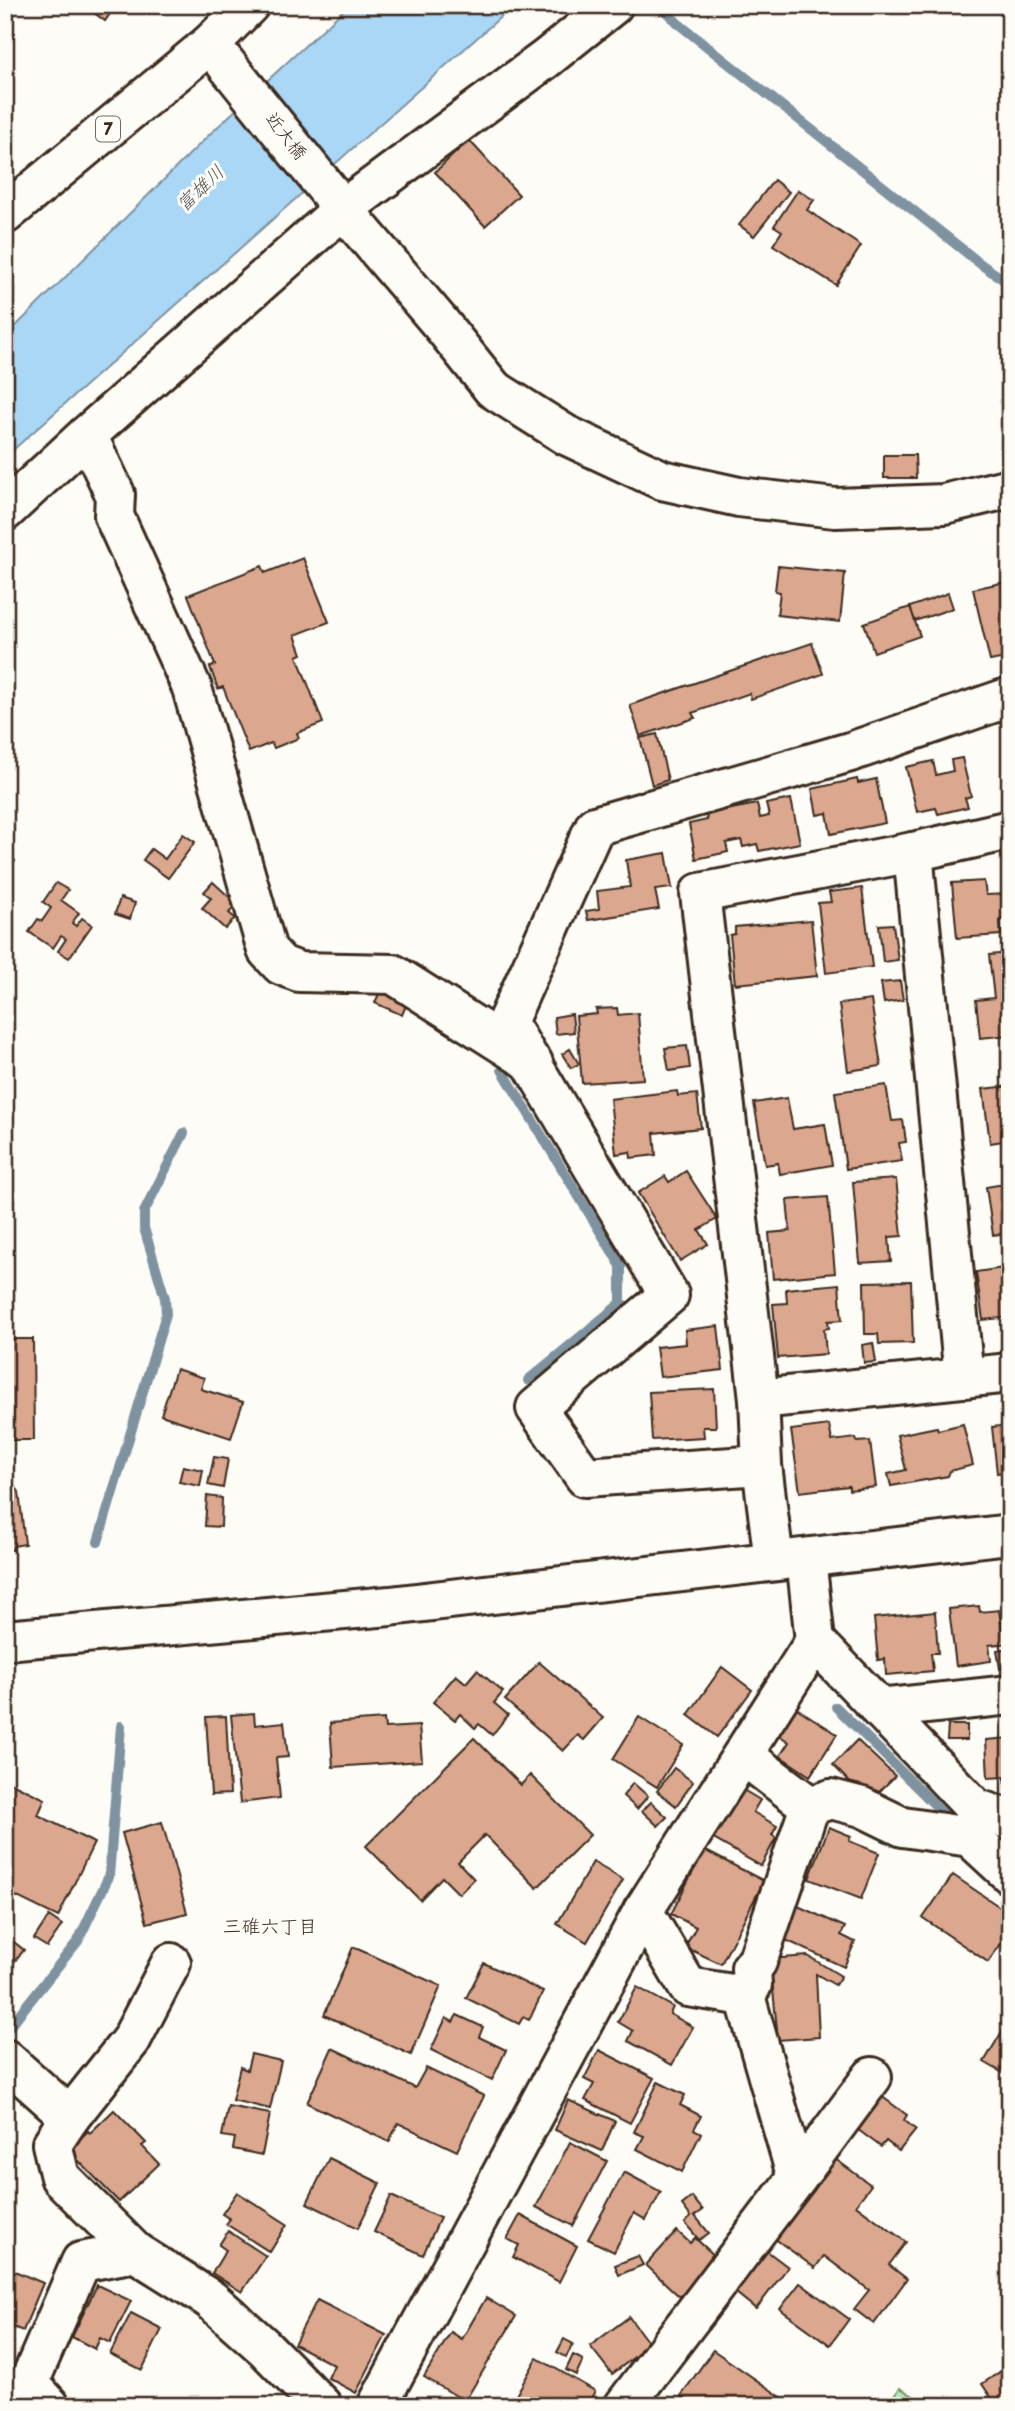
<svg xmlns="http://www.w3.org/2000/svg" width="1015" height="2411" viewBox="0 0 1015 2411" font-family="'Playpen Sans','Klee One',sans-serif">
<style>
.green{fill:#afedb4;stroke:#758c69;stroke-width:2}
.water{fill:#aad7f6;stroke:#7e92a0;stroke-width:2}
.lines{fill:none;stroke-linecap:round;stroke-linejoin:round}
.stream{stroke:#7e92a0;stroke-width:10}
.building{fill:#dba78f;stroke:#3b2a1e;stroke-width:2}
.minor-casing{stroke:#3b2a1e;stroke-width:44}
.major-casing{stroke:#3b2a1e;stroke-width:44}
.minor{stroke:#fdfcf7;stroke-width:38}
.major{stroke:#fdfcf7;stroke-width:38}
.labels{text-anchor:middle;stroke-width:6;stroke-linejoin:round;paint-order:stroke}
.shield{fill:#fdfcf7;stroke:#75695f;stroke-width:2}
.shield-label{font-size:16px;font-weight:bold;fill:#3b2a1e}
.street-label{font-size:18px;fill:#3b2a1e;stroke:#fdfcf7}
.water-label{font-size:19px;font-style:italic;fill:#575554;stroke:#fdfcf7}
.neighbourhood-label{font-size:19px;fill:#3b2a1e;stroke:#fdfcf7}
</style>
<rect width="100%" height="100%" fill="#fdfcf7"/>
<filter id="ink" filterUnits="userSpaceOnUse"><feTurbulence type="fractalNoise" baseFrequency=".0143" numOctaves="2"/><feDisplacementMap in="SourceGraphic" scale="14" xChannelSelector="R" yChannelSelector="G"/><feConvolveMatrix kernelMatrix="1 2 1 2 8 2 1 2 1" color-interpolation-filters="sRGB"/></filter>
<g filter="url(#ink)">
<!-- green -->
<path class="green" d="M900,2388L930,2406H887Z"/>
<!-- water -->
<path class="water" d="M349,5H514L5,457V337L212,132Z"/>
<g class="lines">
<!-- stream -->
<g class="stream">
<path d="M659,5L680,25L982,265L1010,284"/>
<path d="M502,1070L621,1266V1303L528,1380"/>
<path d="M98,1542L166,1314L165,1298L144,1228V1212L184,1133"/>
<path d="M836,1707L952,1822"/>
<path d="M5,2032L78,1941L109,1876L121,1726"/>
</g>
</g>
<!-- building -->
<g class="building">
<path d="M78,5H116L105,21L89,9L86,12Z"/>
<path d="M469,140L519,195L485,226L435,172Z"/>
<path d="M774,180L789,192L754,236L739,225Z"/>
<path d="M798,190L814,200L807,210L861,246L836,285L773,245L782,231L774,226Z"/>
<path d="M884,455H915L916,478H884Z"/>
<path d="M303,558L329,622L295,635L302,654L297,656L323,723L297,733L299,738L274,748L271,743L249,752L223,687L218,689L210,667L215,665L188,595L262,566L265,573Z"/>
<path d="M778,566L845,573L840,622L777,615L780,592L775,591Z"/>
<path d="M1010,581V657L990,661L973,589Z"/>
<path d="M948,593L953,608L915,621L910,607Z"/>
<path d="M910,607L920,636L874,652L864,623Z"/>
<path d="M812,643L823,674L751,699L750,693L692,713L695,718L640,736L630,705Z"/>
<path d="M657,734L668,780L652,785L640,738Z"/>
<path d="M962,758L971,796L965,798L968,807L938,814L936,808L917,812L906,767L933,761L936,775L953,771L951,760Z"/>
<path d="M857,779L858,783L876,779L885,823L831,834L827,813L817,815L812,789Z"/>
<path d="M791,799L800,843L759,851L757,844L743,847L741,840L726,843L728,852L696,859L689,824L707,820L706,814L757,804L760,818L769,816L766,804Z"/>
<path d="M183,834L195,842L168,878L143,860L151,849L165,859Z"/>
<path d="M5,853L15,861L5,874Z"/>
<path d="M666,853L672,888L655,890L659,909L588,920L586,911L599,909L597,891L630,887L626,860Z"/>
<path d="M984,881L986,895L1009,894L1010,920H1000L1001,935L957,938L952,883Z"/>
<path d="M213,882L237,904L229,913L235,918L225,929L202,908L211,898L204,892Z"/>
<path d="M56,883L68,890L61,900L79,913L72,923L76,926L82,918L92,925L69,958L58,951L66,939L61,936L53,948L29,932L38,919L42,921L51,908L43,902Z"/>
<path d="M862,888L872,967L826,973L818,903L831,902L829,892Z"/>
<path d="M120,898L135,903L130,919L115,914Z"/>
<path d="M811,920L817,976L735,984L730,935L735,934V927Z"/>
<path d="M893,924L898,960L883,962L879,925Z"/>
<path d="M1010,953V1035L980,1038L976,1000L994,998L989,955Z"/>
<path d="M900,981L903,1000L884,1003L881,983Z"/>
<path d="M380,991L407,1003L402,1015L375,1003Z"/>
<path d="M871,1000L881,1066L848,1071L839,1004Z"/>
<path d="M617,1008L618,1015L638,1013L643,1079L582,1083L576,1016L597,1014L596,1009Z"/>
<path d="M572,1014L574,1032L556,1034L554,1017Z"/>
<path d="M687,1046L690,1068L669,1071L665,1048Z"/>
<path d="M570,1049L579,1064L571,1068L562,1054Z"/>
<path d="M886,1085L892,1121L903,1120L906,1142L899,1143L902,1161L846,1169L835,1092Z"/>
<path d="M1010,1086V1140L990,1143L983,1089Z"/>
<path d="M677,1091L678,1096L697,1094L701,1128L654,1133L656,1155L631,1158L630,1152L616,1154L610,1099Z"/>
<path d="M787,1098L793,1129L825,1124L832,1165L780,1174L778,1163L765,1165L754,1103Z"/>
<path d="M686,1171L717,1219L699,1230L708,1244L680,1261L638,1193L665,1176L669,1182Z"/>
<path d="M896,1179L902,1236L889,1237L891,1261L860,1263L853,1182Z"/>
<path d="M1010,1183V1233L993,1235L986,1187Z"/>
<path d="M828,1197L835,1273L773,1279L769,1233L790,1231L787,1200Z"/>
<path d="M1010,1267V1317L983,1320L976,1272Z"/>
<path d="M911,1281L913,1343L879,1344L878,1334H865L864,1282Z"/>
<path d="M839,1284L842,1320L828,1321L829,1328L824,1329L826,1354L778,1358L773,1304L787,1303L786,1289Z"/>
<path d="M718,1326L723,1370L660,1377L656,1347L686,1344L685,1330Z"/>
<path d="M5,1339H33L34,1440H5Z"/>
<path d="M873,1343L876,1362L864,1363L862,1345Z"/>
<path d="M176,1369L204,1378L201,1389L243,1402L231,1438L161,1415Z"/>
<path d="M714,1389L716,1427H703L704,1437L652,1440L649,1392Z"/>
<path d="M963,1424L973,1465L950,1471L948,1476L891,1486L888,1474L906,1470L897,1435L937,1427L938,1430Z"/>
<path d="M829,1425L832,1441L856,1438L857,1442L870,1441L876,1487L849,1490V1486L800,1492L791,1430Z"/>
<path d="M1010,1425V1471L997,1473L992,1427Z"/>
<path d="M214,1457L228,1459L223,1488L208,1485Z"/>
<path d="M183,1466L203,1470L200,1486L179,1482Z"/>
<path d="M5,1473L19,1492L25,1544L13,1546V1550L5,1549Z"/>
<path d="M207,1496L222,1498L221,1527L205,1526Z"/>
<path d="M979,1606L980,1612L999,1610L1002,1629L1010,1628V1643L989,1645L991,1661L956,1666L949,1609Z"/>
<path d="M935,1612L938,1653H931L933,1671L886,1675L885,1659L878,1660L874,1618Z"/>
<path d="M1010,1648V1668L1000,1669L997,1650Z"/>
<path d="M539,1662L603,1718L584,1740L578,1735L563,1751L505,1700Z"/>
<path d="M722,1667L752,1690L717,1737L688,1715Z"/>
<path d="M477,1670L503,1692L494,1703L508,1715L492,1735L479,1724L475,1728L460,1714L455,1720L433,1702L456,1675L466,1683Z"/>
<path d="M795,1707L837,1734L810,1776L780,1756L789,1742L777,1734Z"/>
<path d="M254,1713L255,1725L284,1722L288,1757L276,1758L280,1798L240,1803L231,1715Z"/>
<path d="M226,1716L230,1794L211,1795L206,1717Z"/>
<path d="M639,1717L683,1745L657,1787L613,1759Z"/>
<path d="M384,1719L385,1728L419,1726L422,1761L333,1767L330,1723Z"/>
<path d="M948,1725H967V1740H947Z"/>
<path d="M474,1738L521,1785L530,1775L590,1835L537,1888L485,1835L458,1862L474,1879L459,1894L442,1877L420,1900L366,1846Z"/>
<path d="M1010,1738V1797L1006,1798L1005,1777L988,1778L986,1740Z"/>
<path d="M857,1740L895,1776L869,1802L833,1765Z"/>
<path d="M674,1768L693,1782L676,1806L657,1791Z"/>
<path d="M5,1780L45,1799L38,1815L94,1843L58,1917L5,1891Z"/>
<path d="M633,1783L648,1796L637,1809L623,1796Z"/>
<path d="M740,1788L760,1800L753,1812L777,1826L772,1835L776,1838L761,1866L712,1838Z"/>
<path d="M651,1802L667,1817L658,1826L642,1811Z"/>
<path d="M162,1822L187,1913L147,1923L122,1833Z"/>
<path d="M829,1827L851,1836L849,1841L879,1853L861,1899L809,1879Z"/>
<path d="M704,1850L764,1881L721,1964L685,1947L696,1927L671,1914Z"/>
<path d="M593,1862L623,1880L587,1942L557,1924Z"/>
<path d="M953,1875L1010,1914V1931L988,1962L923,1918Z"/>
<path d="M791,1903L845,1927L841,1935L855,1942L844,1967L777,1936Z"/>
<path d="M49,1916L62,1925L47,1947L34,1939Z"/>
<path d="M5,1935L24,1950L5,1973Z"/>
<path d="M353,1947L441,1986L411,2055L324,2015Z"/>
<path d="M808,1956L841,1976L835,1985L816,1974L819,2037L778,2040L770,1959Z"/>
<path d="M484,1963L543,1992L529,2020L523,2017L519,2024L466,1998Z"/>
<path d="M637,1987L673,2007L670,2014L693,2027L672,2065L628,2041L633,2031L618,2022Z"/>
<path d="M457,2015L483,2027L479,2037L506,2050L492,2080L431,2050L446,2018L453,2022Z"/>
<path d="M1010,2018V2077L984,2062Z"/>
<path d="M332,2048L415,2088L426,2068L484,2096L457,2151L398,2123L389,2142L307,2103Z"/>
<path d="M599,2050L654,2078L630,2123L585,2100L594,2084L584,2079Z"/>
<path d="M251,2054L281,2061L270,2109L232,2100L240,2067L247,2070Z"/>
<path d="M658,2082L685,2095L680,2105L701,2116L694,2129L701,2133L682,2172L637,2149L644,2136L634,2132Z"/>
<path d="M873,2090L907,2115L904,2120L916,2130L899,2151L886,2141L881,2147L849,2123Z"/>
<path d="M568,2100L615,2121L602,2151L555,2130Z"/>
<path d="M228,2106L270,2114L262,2155L233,2149L235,2138L222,2136Z"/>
<path d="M114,2110L146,2143L142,2146L159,2164L119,2202L68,2150L88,2131L90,2133Z"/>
<path d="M570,2142L607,2161L573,2226L536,2207Z"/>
<path d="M329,2158L380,2183L358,2228L307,2203Z"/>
<path d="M834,2158L871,2185L856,2205L906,2242L889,2265L907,2279L874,2324L854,2309L869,2290L824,2256L815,2268L774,2238Z"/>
<path d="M624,2172L661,2192L646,2220L634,2213L614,2252L588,2239Z"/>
<path d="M237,2192L287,2224L270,2252L226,2224L230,2219L222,2214Z"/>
<path d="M391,2196L440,2218L423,2255L374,2232Z"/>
<path d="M692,2197L703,2210L695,2216L709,2233L699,2240L685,2223L691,2217L682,2205Z"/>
<path d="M520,2215L577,2246L559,2282L513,2257L519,2245L507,2239Z"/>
<path d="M228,2231L266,2256L242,2292L212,2273L226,2250L219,2245Z"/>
<path d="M677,2231L690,2243L695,2238L716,2257L680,2297L646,2265Z"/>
<path d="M767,2251L788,2267L756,2309L735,2292Z"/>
<path d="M638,2256L643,2265L619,2275L615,2265Z"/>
<path d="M5,2267L43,2283L23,2331L5,2324Z"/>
<path d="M800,2283L849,2319L830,2345L780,2309Z"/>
<path d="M97,2285L131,2301L110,2343L100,2338L95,2349L72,2337Z"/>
<path d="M486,2298L516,2316L465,2401L424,2377L451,2332L462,2339Z"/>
<path d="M317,2300L386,2335L356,2393L328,2378L334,2365L294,2344Z"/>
<path d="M131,2313L162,2329L142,2370L110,2354Z"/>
<path d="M629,2317L650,2345L612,2374L590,2346Z"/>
<path d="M564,2339L573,2344L566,2357L557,2352Z"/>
<path d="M713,2350L794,2406H685L688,2401L681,2396Z"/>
<path d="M573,2355L583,2360L576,2375L566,2370Z"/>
<path d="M537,2358L595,2391L587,2406H510Z"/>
<path d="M1010,2365V2406H997L982,2384Z"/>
</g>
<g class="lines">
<!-- minor casing -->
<g class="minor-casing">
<g id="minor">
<path d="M210,44L343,209L441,324L493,389L566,435L662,480L739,497L835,508L944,504L1010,488"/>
<path d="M5,511L87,435"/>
<path d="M913,852L964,1378"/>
<path d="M533,1063L393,974L299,972L281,965L267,950L192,688L114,516L115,494L87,435L343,209L547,58L613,5"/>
<path d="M759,1399L1010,1373"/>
<path d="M762,1465L585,1477L536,1408L669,1295L507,1022L595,826L850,752L1010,697"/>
<path d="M806,1558L815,1641L975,1808L1010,1820"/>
<path d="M774,1561L762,1465L759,1399L700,893L913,852L1010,830"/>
<path d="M5,1640L390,1606L1010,1534"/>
<path d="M879,1709L1010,1695"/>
<path d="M743,1755L810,1806L831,1799L862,1807L903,1827L970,1837L1010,1874"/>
<path d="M745,1996L752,1985L751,1968L757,1962L810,1806"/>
<path d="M5,2059L70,2117"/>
<path d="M797,2178L872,2077"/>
<path d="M135,2252L60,2177L52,2144L70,2117L131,2040L171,1963"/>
<path d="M50,2406L29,2383L81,2262L135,2252L210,2299L264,2347L322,2406"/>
<path d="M377,2406L643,1911L815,1641"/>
<path d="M624,2406L797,2178L745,1996L688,1987L643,1911"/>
</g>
</g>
<!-- major casing -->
<g class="major-casing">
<path id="major" d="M5,214L210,44L249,5"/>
</g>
<!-- minor -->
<use href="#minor" class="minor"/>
<!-- major -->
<use href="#major" class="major"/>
</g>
</g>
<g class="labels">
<!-- shield labels -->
<rect class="shield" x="96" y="116.5" width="24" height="25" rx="5"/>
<g class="shield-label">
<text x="108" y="135">7</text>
</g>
<!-- street labels -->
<g class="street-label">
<text transform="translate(286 136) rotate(52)" y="6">近大橋</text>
</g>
<!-- water labels -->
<g class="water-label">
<text transform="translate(200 188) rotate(-44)" y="7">富雄川</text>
</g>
<!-- neighbourhood labels -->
<g class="neighbourhood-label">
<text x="270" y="1933">三碓六丁目</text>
</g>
</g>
<!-- margin -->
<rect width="1015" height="2411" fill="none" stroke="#fdfcf7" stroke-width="28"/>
<rect x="14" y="14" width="987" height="2383" fill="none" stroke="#3b2a1e" stroke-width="2.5" filter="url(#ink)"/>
</svg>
